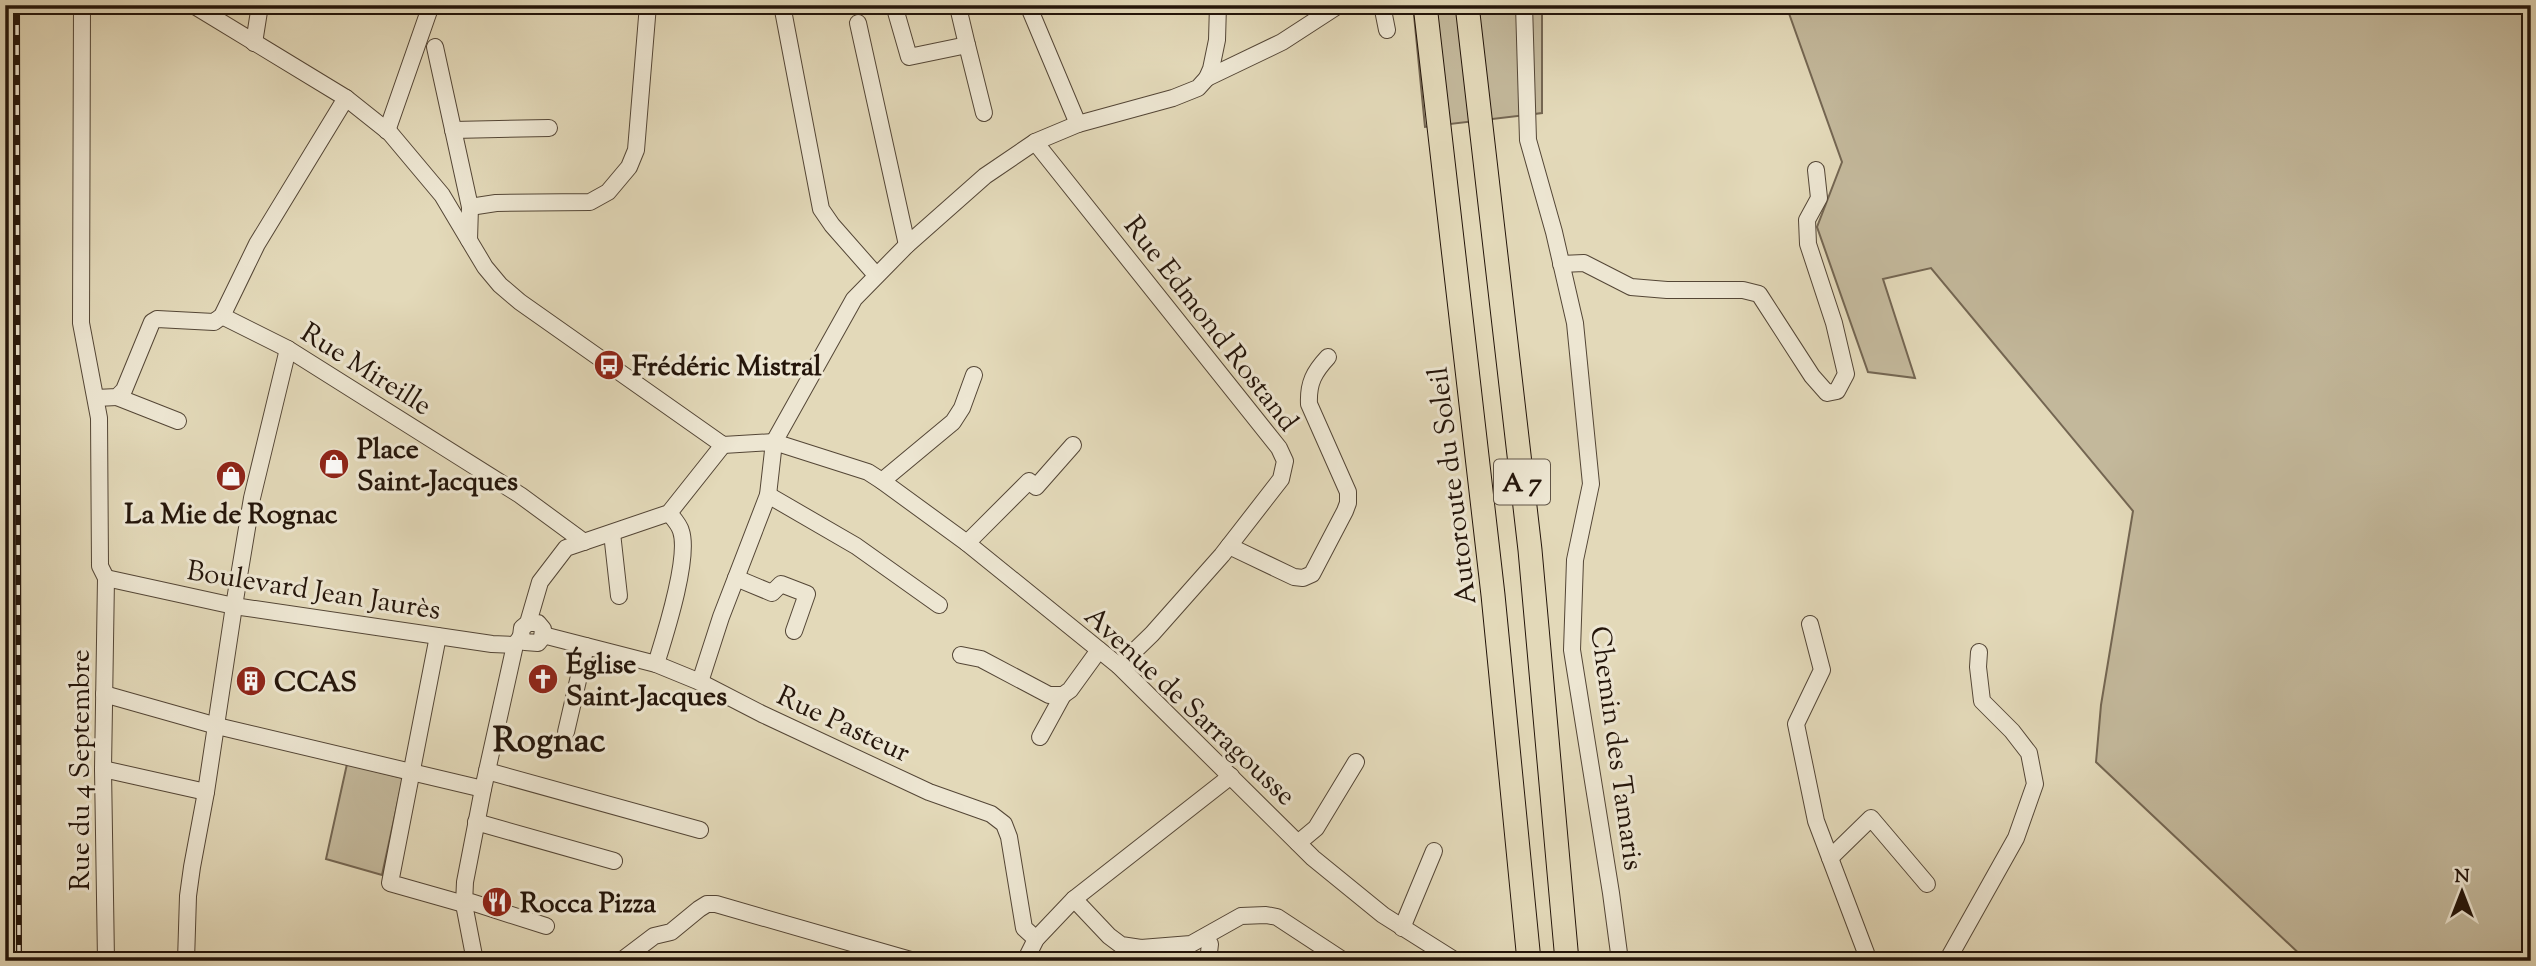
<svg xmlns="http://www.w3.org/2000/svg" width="2536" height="966" viewBox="0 0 2536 966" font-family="'Sorts Mill Goudy',serif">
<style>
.green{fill:#c3b89b;stroke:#746652;stroke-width:2}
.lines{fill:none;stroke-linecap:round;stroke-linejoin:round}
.minor-casing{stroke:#544636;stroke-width:18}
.highway-casing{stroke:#24150a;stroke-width:25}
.minor{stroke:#ede6d2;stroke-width:16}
.highway{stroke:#e3d9b9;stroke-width:23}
.rail-casing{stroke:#24150a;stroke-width:6}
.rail{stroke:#ede6d2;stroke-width:3.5;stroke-dasharray:10;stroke-linecap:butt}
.labels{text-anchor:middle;stroke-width:6;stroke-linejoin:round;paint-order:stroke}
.shield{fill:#ede6d2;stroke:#605446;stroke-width:2}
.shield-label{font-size:26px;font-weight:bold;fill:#24150a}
.street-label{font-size:28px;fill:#24150a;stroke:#ede6d2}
.poi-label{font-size:28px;font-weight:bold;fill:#24150a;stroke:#ede6d2;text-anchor:start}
.district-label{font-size:35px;font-weight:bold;fill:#24150a;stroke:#ede6d2}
</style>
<rect width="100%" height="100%" fill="#e3d9b9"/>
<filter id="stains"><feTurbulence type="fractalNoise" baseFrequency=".00286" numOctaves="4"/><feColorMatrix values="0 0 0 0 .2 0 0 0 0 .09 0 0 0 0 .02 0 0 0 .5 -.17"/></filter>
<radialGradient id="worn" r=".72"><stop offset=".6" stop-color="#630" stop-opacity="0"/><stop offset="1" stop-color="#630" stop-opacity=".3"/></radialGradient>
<!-- green -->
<g class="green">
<path d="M1413,5H1542V113L1425,127Z"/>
<path d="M1786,5H2531V961H2307L2096,762L2101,705L2133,511L1931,268L1883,279L1915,378L1868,372L1817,227L1842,162Z"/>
<path d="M347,764L403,778L382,875L326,859Z"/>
</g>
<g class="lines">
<!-- minor casing -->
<g class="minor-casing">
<g id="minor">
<path d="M82,5L81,323L99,418L100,566L106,578L103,769L106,961"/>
<path d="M193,5L346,98L390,133L442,195L485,267L500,285L520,302L723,445L774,442L868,472L882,481L967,543L1119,666L1313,858L1383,915L1456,961"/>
<path d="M782,5L821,209L832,225L876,275"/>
<path d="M894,5L909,57L967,45L958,7"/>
<path d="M1028,5L1078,124"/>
<path d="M1382,5L1387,30"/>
<path d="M1524,5L1528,140L1554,232L1575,323L1591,484L1575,560L1572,650L1611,893L1620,961"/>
<path d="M858,23L907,245"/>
<path d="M254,43L260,5"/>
<path d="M967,45L984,113"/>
<path d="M435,47L470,207L469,240"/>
<path d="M1207,78L1282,42L1339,5"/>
<path d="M453,130L549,128"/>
<path d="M387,131L431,5"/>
<path d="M1035,142L1279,448L1285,461L1281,479L1222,555L1152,634L1119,666"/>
<path d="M470,207L496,203L590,202L608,192L629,167L636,150L648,5"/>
<path d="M1561,264L1584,263L1631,287L1667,290H1743L1759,294L1812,376L1827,393L1837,391L1846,374L1834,323L1808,244L1807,220L1819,198L1816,170"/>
<path d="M222,316L288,349L520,495L584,542"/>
<path d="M117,397L178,421"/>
<path d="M96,398L117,397L124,390L152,322L157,319L214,322L222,316L257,244L346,98"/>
<path d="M882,481L953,422L962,408L974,375"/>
<path d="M768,495L856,546L939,605"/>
<path d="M612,533L619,596"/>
<path d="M967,543L1029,481L1036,487L1073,445"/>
<path d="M1229,546L1294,577L1303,578L1312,574L1345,511L1348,503V492L1309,404C1308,383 1314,372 1328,357"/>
<path d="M106,578L234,606L492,644L515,645"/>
<path d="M736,578L772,593L781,584L807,594L794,631"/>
<path d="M528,623H538L543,629L542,638L538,643L525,642L521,636L522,628L528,623L540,582L566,548L669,513L723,445"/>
<path d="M1810,624L1822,670L1796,724L1816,821L1866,953V961"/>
<path d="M543,635L656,664L700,682L762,714L929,792L991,814L1004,824L1009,837L1024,928L1036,939"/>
<path d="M438,636L390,883L464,904L471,902L546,926"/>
<path d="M961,655L981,659L1049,695H1063L1070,690L1099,650"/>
<path d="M656,664C665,635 690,558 681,531C679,524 673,518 669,513"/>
<path d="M700,682L721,617L768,495L774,442L854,299L907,245L985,176L1035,142L1078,124L1173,98L1198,88L1207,78L1211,69L1217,40L1218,5"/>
<path d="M104,694L217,726L483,789"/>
<path d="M566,732L586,646"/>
<path d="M1040,737L1063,695"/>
<path d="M103,769L206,792"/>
<path d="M487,771L700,830"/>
<path d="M476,822L614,861"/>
<path d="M1298,843L1316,828L1356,762"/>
<path d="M1830,858L1871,818L1927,884"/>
<path d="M1074,899L1109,936L1121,945L1141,948L1191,944L1241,916L1266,915L1277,917L1344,961"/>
<path d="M1402,928L1434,851"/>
<path d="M186,961L188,896L192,867L206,792L234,606L252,498L288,349"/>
<path d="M475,961L464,904L465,882L483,789L515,645L520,638"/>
<path d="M621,961L654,936L671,932L699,909L707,904H716L914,961"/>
<path d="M1025,961L1036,939L1074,899L1231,776"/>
<path d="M1208,961L1210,944"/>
<path d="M1947,961L2016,838L2035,784L2029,753L2012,731L1982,701L1978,667L1979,652"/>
</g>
</g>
<!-- highway casing -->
<g class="highway-casing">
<g id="highway">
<path d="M1425,5L1493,595L1529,961"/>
<path d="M1467,5L1530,550L1567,961"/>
</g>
</g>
<!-- minor -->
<use href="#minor" class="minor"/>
<!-- highway -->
<use href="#highway" class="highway"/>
<!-- rail casing -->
<g class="rail-casing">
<path id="rail" d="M17,5L19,961"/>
</g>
<!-- rail -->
<use href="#rail" class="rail"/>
</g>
<!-- icons -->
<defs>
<g id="bus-disc" transform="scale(1.575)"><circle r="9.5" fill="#8f2418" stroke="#ede6d2"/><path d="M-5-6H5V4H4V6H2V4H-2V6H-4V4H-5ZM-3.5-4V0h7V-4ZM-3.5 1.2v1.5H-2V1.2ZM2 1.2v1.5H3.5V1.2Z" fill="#fff"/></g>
<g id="shop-disc" transform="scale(1.575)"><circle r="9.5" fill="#8f2418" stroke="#ede6d2"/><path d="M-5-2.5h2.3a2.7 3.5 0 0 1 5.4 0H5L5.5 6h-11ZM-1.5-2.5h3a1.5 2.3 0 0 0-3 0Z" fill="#fff"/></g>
<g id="church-disc" transform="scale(1.575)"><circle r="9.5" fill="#8f2418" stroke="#ede6d2"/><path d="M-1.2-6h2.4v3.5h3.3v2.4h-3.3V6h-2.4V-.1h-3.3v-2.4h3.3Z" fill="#fff"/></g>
<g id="building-disc" transform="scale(1.575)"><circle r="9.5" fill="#8f2418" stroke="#ede6d2"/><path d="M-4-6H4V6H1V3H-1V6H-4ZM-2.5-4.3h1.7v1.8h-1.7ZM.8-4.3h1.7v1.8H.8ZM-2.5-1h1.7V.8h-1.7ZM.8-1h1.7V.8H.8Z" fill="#fff"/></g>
<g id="restaurant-disc" transform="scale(1.575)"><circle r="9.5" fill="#8f2418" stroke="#ede6d2"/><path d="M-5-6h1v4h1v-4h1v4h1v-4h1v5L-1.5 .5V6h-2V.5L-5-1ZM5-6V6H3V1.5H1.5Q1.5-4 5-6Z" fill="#fff"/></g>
</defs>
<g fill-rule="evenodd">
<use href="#bus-disc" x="609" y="365"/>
<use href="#shop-disc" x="334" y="464"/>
<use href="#shop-disc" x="231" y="476"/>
<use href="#church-disc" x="543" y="679"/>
<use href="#building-disc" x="251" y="681"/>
<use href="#restaurant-disc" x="497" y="902"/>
</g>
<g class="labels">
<!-- shield labels -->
<rect class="shield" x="1494" y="459.5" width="56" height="45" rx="5"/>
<g class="shield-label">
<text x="1522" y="491">A 7</text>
</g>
<!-- street labels -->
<g class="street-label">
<text transform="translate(1212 323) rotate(52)" y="10">Rue Edmond Rostand</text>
<text transform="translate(367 368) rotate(32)" y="10">Rue Mireille</text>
<text transform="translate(1451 486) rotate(-97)" y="10">Autoroute du Soleil</text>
<text transform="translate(314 589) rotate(9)" y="10">Boulevard Jean Jaurès</text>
<text transform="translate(1191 705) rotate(43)" y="10">Avenue de Sarragousse</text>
<text transform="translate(844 723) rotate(25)" y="10">Rue Pasteur</text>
<text transform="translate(1618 748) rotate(82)" y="10">Chemin des Tamaris</text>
<text transform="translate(79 770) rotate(-90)" y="10">Rue du 4 Septembre</text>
</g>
<!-- poi labels -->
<g class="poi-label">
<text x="632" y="375">Frédéric Mistral</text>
<text x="357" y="458">Place<tspan x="357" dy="32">Saint-Jacques</tspan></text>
<text x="231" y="523" text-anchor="middle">La Mie de Rognac</text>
<text x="566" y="673">Église<tspan x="566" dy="32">Saint-Jacques</tspan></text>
<text x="274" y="691">CCAS</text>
<text x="520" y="912">Rocca Pizza</text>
</g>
<!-- district labels -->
<g class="district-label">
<text x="549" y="751">Rognac</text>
</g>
</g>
<!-- margin -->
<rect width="2536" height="966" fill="none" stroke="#e3d9b9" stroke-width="28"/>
<rect x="7" y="7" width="2522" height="952" fill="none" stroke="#24150a" stroke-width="3.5"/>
<rect x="14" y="14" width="2508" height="938" fill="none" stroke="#24150a" stroke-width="2"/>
<!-- north arrow -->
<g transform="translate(2462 892)" stroke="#ede6d2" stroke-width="5" paint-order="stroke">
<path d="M0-5L12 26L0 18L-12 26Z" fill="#24150a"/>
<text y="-10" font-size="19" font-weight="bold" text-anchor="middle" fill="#24150a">N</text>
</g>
<rect width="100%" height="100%" filter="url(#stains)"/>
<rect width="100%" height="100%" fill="url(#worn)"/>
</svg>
